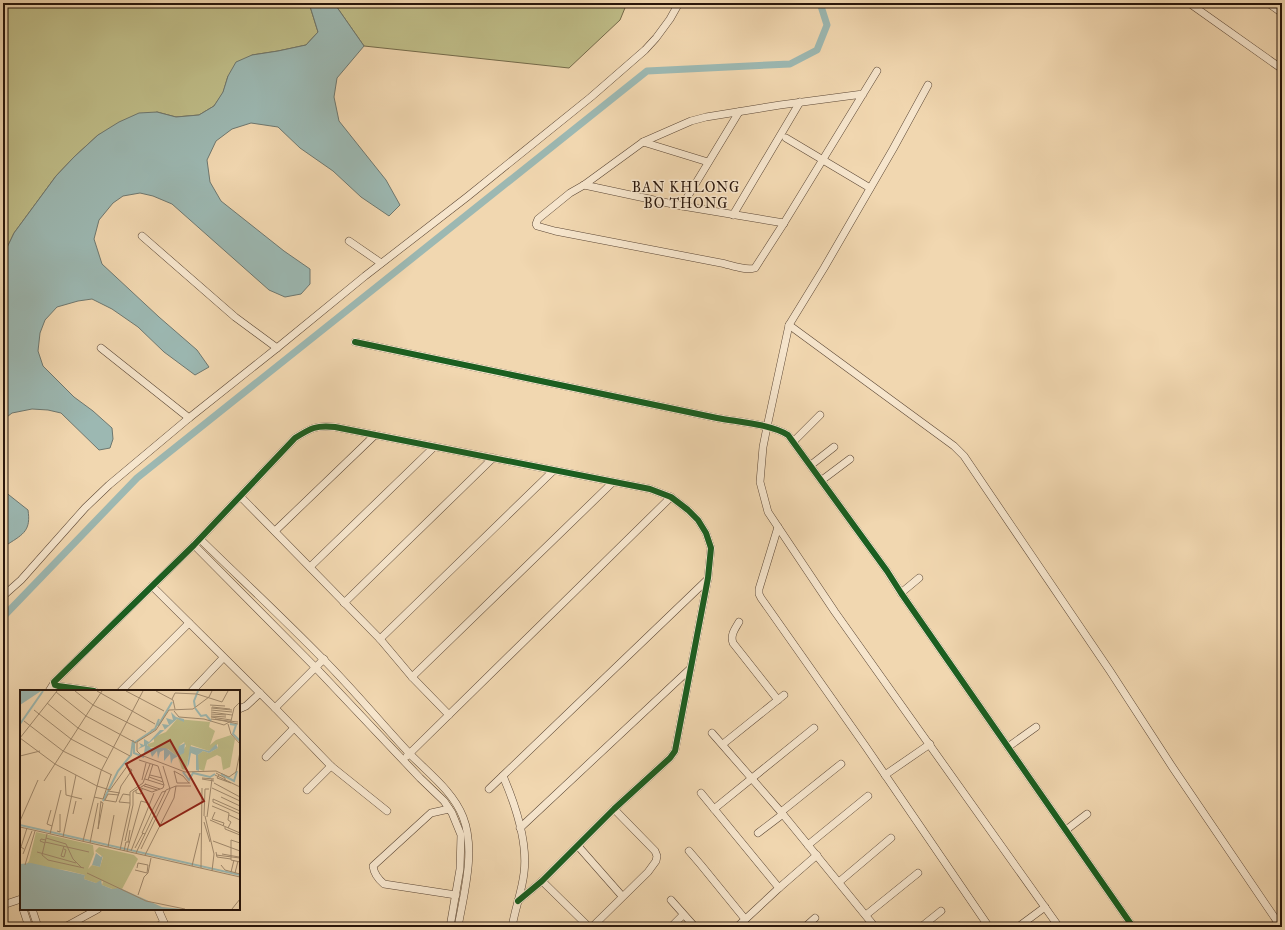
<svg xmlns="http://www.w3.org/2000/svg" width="1285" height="930" viewBox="0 0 1285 930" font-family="'IM FELL Great Primer',serif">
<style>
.green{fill:#bfbd88;stroke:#746a4a}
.water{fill:#9cb8b2;stroke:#6e776f}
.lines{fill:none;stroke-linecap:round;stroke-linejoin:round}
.canal{stroke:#9cb8b2;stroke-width:7}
.minor-casing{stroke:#5b4634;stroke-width:8}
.minor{stroke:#f6e5cc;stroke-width:7}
.cycleway-casing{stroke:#f6e5cc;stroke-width:8}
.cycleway{stroke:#1b5e20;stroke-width:6}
.labels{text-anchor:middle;stroke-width:3;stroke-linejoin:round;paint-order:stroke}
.quarter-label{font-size:14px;letter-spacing:1px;fill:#29160b;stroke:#f6e5cc}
.inset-river{fill:none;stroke:#9cb8b2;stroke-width:2}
.inset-road{fill:none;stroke:#a18a6e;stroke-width:1}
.view{fill:#8f2418;fill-opacity:0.15;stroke:#8f2418;stroke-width:2}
.inset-edge{fill:none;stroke:#29160b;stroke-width:2}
</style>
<rect width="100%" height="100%" fill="#f1d7b0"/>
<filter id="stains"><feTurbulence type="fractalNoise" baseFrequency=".005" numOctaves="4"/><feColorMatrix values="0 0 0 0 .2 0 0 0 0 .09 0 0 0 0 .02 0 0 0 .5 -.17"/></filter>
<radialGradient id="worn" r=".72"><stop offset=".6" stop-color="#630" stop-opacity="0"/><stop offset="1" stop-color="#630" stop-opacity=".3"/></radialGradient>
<!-- green -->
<g class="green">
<path d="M3,3H309L318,32L306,45L278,51L252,55L228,76L223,93L214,106L199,115L176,117L157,112L98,135L74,157L56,176L14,233L3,256Z"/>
<path d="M334,3H627L620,20L569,68L364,46Z"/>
</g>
<!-- water -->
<g class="water">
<path d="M309,3H334L364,46L337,78L334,97L339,121L386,180L400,205L389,216L361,197L333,171L300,148L278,127L251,123L232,129L216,141L207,160L210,182L221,201L284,251L310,269V284L301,294L285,297L269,290L172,204L153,196L140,193L123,196L113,203L99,220L94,239L102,264L159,317L197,350L209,367L195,375L164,352L138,327L112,309L92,299L78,301L57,307L45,320L40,333L38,351L43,366L74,397L93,411L112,428L113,439L110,448L99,450L61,413L48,410L32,409L12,413L3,420V256L14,233L56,176L74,157L98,135L119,122L139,113L157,112L176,117L199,115L214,106L223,92L228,76L236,62L252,55L278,51L306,45L318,32Z"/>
<path d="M3,489L9,495L28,510C31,530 24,534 8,544L3,542Z"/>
</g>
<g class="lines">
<!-- canal -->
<path class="canal" d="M3,617L137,478L647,71L790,64L817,50L827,25L820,3"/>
<!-- minor casing -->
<g class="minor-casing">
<g id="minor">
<path d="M1189,3L1282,69"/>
<path d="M1268,3L1282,13"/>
<path d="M928,85L893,149L824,268L789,325L767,427L763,447L760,482L768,512L778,527L835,612L1059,927"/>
<path d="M863,94L780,105L706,117L691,121L643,142L584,185L570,193L538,219L536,224L537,226L555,231L721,263C731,265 745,271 755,268L784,223L877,71"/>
<path d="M786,138L870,188"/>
<path d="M643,142L708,162"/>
<path d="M584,185L682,206L784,223"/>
<path d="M682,206L739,112"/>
<path d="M733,215L800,102"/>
<path d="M142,236L235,317L277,348"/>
<path d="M349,241L381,263"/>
<path d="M789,325L954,446L964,456L1110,671L1173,768L1281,927"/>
<path d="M355,342L717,418C738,422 771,424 788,435L887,571L901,593L1133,927"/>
<path d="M101,348L189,418"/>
<path d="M794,441L820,415"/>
<path d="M811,465L834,447"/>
<path d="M822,480L850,459"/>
<path d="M240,496L380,639L412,677L449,715"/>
<path d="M778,527L759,589V594L761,598L866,747L989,927"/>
<path d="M275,531L375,435"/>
<path d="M200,539C241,579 283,618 323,659C353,689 380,722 409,753C427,772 453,791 463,817C476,850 464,893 458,927"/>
<path d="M194,545L315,667L420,778L444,801L452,813L461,835L460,869L450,927"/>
<path d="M310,567L434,447"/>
<path d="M152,586L275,708L331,766L387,811"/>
<path d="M901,593L919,578"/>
<path d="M3,596L21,580L85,508L109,485L189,418L277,348L365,276L467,197L591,97L645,50L656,38L670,19L679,3"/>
<path d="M344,603L493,458"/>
<path d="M739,622C735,629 730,635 733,643L778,700"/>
<path d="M380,639L553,471"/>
<path d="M412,677L612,483"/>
<path d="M49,691L54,683"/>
<path d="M94,691L58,686L55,685L54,682L194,545L295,438C311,428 316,425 335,427L650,489L671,497L688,510L698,520L706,533L711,548L708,578L675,751L670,758L614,809L542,881L518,901"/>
<path d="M121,691L189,623"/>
<path d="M192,691L223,658"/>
<path d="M275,708L324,659"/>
<path d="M239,709L246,706L260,693"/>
<path d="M712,733L781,812L875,927"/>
<path d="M723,744L784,695"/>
<path d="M1008,747L1036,727"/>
<path d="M407,756L671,497"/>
<path d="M266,757L294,728"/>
<path d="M885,775L930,744"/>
<path d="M503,776C515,804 528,842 524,873C522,891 515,909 512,927"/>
<path d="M489,789L708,579"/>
<path d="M307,790L331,766"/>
<path d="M701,793L779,888"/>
<path d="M449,809L431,813L373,866C374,874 378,879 384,884L456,895"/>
<path d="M714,809L814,728"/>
<path d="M781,812L841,764"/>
<path d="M520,828L691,668"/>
<path d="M1066,830L1087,814"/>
<path d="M758,833L783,814"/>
<path d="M808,845L868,796"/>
<path d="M578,846L622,896"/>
<path d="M689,851L701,865L745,919"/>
<path d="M542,881L589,927"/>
<path d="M839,882L891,838"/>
<path d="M671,900L695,927"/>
<path d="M3,905L21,899"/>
<path d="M23,909L29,927"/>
<path d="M32,909L38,927"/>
<path d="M158,909L166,927"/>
<path d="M866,915L918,873"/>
<path d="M65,927L98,909"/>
<path d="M156,927L164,923"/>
<path d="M592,927L648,872L656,861L657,856L655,851L614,809"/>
<path d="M671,927L683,915"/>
<path d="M737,927L779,888L817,855"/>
<path d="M805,927L815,918"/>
<path d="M921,927L941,911"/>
<path d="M1018,927L1045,907"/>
</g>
</g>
<!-- minor -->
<use href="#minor" class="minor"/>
<!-- cycleway casing -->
<g class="cycleway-casing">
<g id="cycleway">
<path d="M355,342L717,418C738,422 771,424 788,435L887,571L901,593L1133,927"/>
<path d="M94,691L58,686L55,685L54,682L194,545L295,438C311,428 316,425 335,427L650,489L671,497L688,510L698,520L706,533L711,548L708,578L675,751L670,758L614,809L542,881L518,901"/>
</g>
</g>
<!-- cycleway -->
<use href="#cycleway" class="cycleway"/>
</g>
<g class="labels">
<!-- quarter labels -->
<g class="quarter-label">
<text x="686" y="192">BAN KHLONG<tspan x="686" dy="16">BO THONG</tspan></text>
</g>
</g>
<!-- overview -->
<g transform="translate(20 690)">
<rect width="220" height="220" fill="#f1d7b0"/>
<path d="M157,29L190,32L189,37L195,41L190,55L196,50L211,45L215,49L210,77L203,80L201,67L197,65L187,70L184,81L178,79V65L183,61L189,63L198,58V54L189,61L171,55L166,80L162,79L158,68L166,56L164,52L160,55L157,66L148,59L128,57V54L134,52V47L146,42ZM16,142L73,155L74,164L68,179L72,175L80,177L83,167L75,161L79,157L114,165L118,169L101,201L95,200L82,195L83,191L76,193L64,189L65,185L45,180L5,176L9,171Z" fill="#bfbd88"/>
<path d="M0,1H21L0,15ZM151,22L156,27L164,29V32L157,29L127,55L131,58H146L157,66L159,56L165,53L164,63L153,69L151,74L150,64L144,71V60L140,62L138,69L137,61L132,67L130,61L124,64L125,56L118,59L121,56L119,53L124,55V49L129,52L140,40H145L142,34L149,35L146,28L153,30ZM196,54L198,58L189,63L183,61L178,65L179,81L176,80V65L171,63L169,74L167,78L170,56L189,61ZM0,134L220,184V186L0,136ZM76,163L81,167L83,165L80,177L72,175ZM11,173L65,185L64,189L76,193L81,190L82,195L92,199L100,198L142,217L163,219H0V174Z" fill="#9cb8b2"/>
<path class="inset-river" d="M175,17L174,11L178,1M175,18L181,26L186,25L191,31M0,34L23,1M210,34L216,35L213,44L220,51M138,36L152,12M131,41L135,39L139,29M124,67L114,63V53L132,41M163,82L169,90L173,83L190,87L195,84M201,84L214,91L217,81M83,111L98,81L111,65L113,50"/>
<path class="inset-road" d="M55,1L73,15L126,42M77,1L135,34M106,1L144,21M136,1L153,10L155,19M192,1L189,7L173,19L149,20L136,40L117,52V61L121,65L165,82L196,81L209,87L216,82L220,62M36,2L66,26L116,53M152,9L155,3L177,4L202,12L208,1M27,13L58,38L110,66M190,15L205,16M192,17L210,19M191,18L212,20M14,20L51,49L87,68M191,20L212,22M154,21L159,27L184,29L204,35L211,31L214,18L220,12M191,22L212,25M191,24L206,25M191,26L206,27M191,27L211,30M191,29L218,32M195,29L218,34M4,31L43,61L92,85M208,34L211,44L220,54M0,48L35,74L77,96L90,100L108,75L106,73M0,48L37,1M0,66L20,61M119,70L138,76L144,95L143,98L132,102L121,98M196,83L205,88V91M130,85L142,88M195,85L220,97M199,85L197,88L211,93M45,86L46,105L62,109M129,87L143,92M182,88L194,89M125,89L144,95M182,89L194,91M122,90L126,73M128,90L133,74M24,91L82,1M169,93L163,86L154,81L157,93H170M194,93L220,107M125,94L140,99M124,96L137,100M192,98L220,111M116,100V103L121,104L122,99M88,101L100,103M110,105L103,104L99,112L110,113M74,107L83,109L91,85M201,107L220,116M84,110L96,112L101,96L112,80L107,77M85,110L88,104L99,105M81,112L83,113L78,139L81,111M192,116L209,123L208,130L211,132L208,138M31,120L27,134L32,136M220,121L193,109V112L220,124M195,122L192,129L204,133L203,136M53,124L56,111M209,125L220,130M184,126L185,99H189M185,126L194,164L192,181M187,127L192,89M190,130L220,143M0,131L18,90M184,132L190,152M0,137L220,187M205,137V139L220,145M37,141L40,142V124M30,144L41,100M125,144L122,143L133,119L142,102L146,101M43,147L56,85M26,148L46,154L53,169L62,178M63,151L81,81L123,1M105,151L113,115V102L126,94M193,151L220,161M25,152L69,162M108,152L110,140M25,153L20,151L21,149L26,150M70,153L78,113M220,153L211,150V170L220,172M44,156L41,166L44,167L46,160L44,159M88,157L94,125M115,158L123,143M4,159L1,157L7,138M121,159L150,99L143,76M100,160L110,115V102L123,93L130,74M104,161L106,152H110M107,161L121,111L128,113M111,161L134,103M17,162L56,173M196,162L197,167L211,169M116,163L146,100L156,96H171M3,164L12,141M202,164L219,167M22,165L28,170L64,178M22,165L27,144M125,165L154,108L156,96M196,165L220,168M5,175L15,141M201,175L205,180L220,184M172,176L180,143M181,178L182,98M115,180L127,183L128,175L118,173L117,178M211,182L214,170M67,183L126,211L165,219M215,183L218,171M118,205L124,187L128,183L131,168M212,219L220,209"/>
<path class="view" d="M150,50L184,111L140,136L106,74Z"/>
<rect width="220" height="220" class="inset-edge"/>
</g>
<!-- margin -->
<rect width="1285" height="930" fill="none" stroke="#f1d7b0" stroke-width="16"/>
<rect x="4" y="4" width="1277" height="922" fill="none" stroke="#29160b" stroke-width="2"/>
<rect x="8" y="8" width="1269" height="914" fill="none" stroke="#29160b"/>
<rect width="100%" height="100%" filter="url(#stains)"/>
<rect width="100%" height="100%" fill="url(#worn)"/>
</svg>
